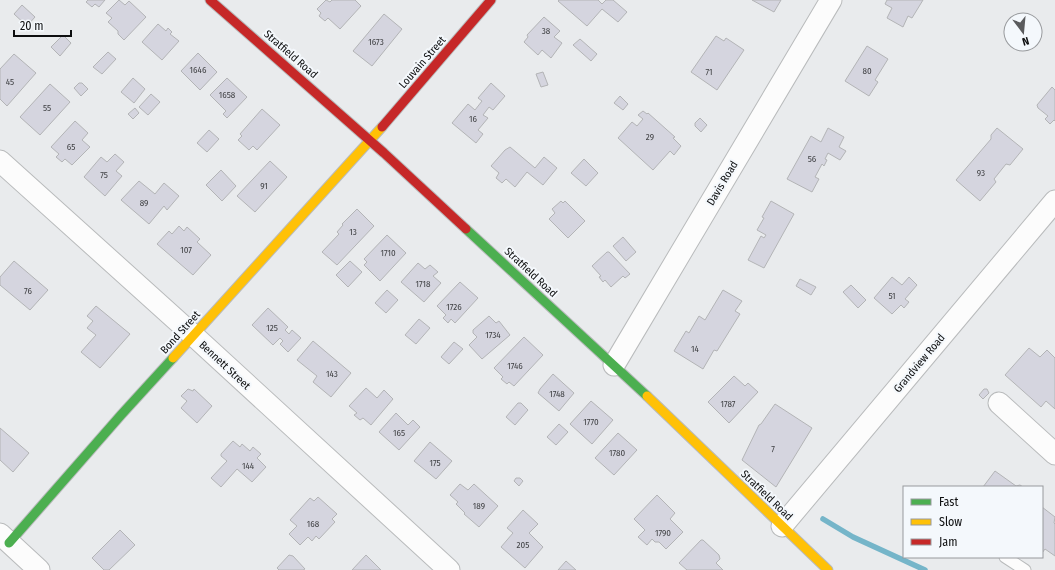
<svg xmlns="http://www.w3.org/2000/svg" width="1055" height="570" viewBox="0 0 1055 570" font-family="'Fira Sans Condensed',sans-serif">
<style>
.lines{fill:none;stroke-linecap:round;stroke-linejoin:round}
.stream{stroke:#75b5c9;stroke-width:5.5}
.building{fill:#d5d5df;stroke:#b3b4b6}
.lane-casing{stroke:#b9bbbc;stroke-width:13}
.street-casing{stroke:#b9bbbc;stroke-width:23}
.fast-casing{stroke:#b9bbbc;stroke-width:11}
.slow-casing{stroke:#b9bbbc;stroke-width:11}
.jam-casing{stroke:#b9bbbc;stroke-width:11}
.lane{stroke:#fcfcfc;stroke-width:11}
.street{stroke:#fcfcfc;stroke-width:21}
.fast{stroke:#4caf50;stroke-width:9}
.slow{stroke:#ffc107;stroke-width:9}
.jam{stroke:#c62828;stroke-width:9}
.labels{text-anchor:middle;stroke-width:4;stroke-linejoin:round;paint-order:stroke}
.number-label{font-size:9px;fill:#414245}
.street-label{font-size:11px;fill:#0d0e0f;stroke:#f4f8fc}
</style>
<rect width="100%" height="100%" fill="#e9ebed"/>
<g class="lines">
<!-- stream -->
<path class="stream" d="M823,519L853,537L925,570"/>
</g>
<!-- building -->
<g class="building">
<path d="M88,0H105L99,7L95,4L92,7L86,2Z"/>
<path d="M119,0L125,5L129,1L146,17L124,40L118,34V31L108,22L112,18L106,13Z"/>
<path d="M326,0L330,2L332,0H355L361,6L340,29L328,18L325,21L319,16L321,13L317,9Z"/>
<path d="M559,0H598L602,4L606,0H613L627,12L618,22L602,9L587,26L558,1Z"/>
<path d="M752,0H781L774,12Z"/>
<path d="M887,0H923L912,18L908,16L903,27L887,18L892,8L885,4Z"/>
<path d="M22,5L35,17L27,26L14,14Z"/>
<path d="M384,14L402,29L372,66L353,51Z"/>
<path d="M544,17L560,31L554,37L562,43L551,58L542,50L538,55L524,42L528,37L527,35Z"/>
<path d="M158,24L166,31L168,28L172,32L170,34L179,41L162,60L142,42Z"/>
<path d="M62,36H64L71,43L60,56L51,47Z"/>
<path d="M716,36L724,41L726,38L744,50L717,90L691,72Z"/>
<path d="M580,39L597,54L591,61L573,45Z"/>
<path d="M867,46L888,59L875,80L878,82L869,96L845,81Z"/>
<path d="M108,52L116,59L102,74L93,67Z"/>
<path d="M198,53L217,72L200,90L181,71Z"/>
<path d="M14,54L36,73L7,106L0,99V69Z"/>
<path d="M543,72L548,85L541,87L536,74Z"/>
<path d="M133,78L145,89L134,103L121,92Z"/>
<path d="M227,78L247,97L227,118L223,114L226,111L210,95Z"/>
<path d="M79,83H82L88,89L81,96L74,88Z"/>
<path d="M491,83L505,96L493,110L489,107L483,115L488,118L478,130L483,134L476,143L452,123L468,104L475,110L482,101L478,98Z"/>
<path d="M50,84L70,102L40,135L20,117Z"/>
<path d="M1052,87L1055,90V121L1054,120L1050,124L1045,119L1048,116L1038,108L1037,105Z"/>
<path d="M151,94L160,102L148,115L139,107Z"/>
<path d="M620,96L628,104L623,110L614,103Z"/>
<path d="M135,108L139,113L133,119L128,114Z"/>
<path d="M262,109L280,125L257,150L253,146L249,150L238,140L242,136L240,134Z"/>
<path d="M643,111L647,114L648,113L675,137L673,138L681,146L674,155L670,151L653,170L618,138L632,122L637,126L643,119L638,115Z"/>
<path d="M700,118L707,125L701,132L695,126V123Z"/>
<path d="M75,121L88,133L82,140L90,147L72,165L65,159L62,162L56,157L59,154L51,147Z"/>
<path d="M828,128L844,137L839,147L846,151L840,160L828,153L825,159L827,160L824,166L822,164L815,177L819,179L812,192L787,179L811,136L821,142Z"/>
<path d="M997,128L1023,149L1010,165L1006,164L994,179L996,182L980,201L956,180L991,139V135Z"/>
<path d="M209,130L219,139L207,152L197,143Z"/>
<path d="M510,147L535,168L544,157L557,168L543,185L527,172L515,187L506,179L502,183L496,178L499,173L491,166L505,150Z"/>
<path d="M115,154L124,162L116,171L122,176L105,196L84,177L101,157L107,162Z"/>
<path d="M584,159L598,173L586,186L571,173Z"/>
<path d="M270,161L287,177L255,212L237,196Z"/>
<path d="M221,170L236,186L222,201L206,185Z"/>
<path d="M139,181L155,194L164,183L179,196L167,210L164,206L149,224L121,200Z"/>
<path d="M561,201L563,203L565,201L585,221L568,238L549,219L555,213L552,209Z"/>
<path d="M771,201L794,214L764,268L748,260L761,236L764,238L766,235L757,230L764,218L762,217Z"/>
<path d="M357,209L374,226L337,265L322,252L339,234L337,232L343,225L342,224Z"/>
<path d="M179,226L184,231L187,227L200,239L197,242L211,255L193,275L157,244L169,231L172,234Z"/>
<path d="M387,235L406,253L380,281L364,265L367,262L364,259Z"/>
<path d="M623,237L636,252L626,261L613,246Z"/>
<path d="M607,252H609L630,274L625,278L623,276L611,287L605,280L603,282L599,277L601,276L592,266Z"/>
<path d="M14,261L48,290L30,310L0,285V277Z"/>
<path d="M350,261L362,272L348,287L336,275Z"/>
<path d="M418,263L425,269L430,265L438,272L433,276L441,283L424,302L401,282Z"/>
<path d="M892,277L902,285L909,277L917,285L905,299L909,302L904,308L901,305L892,314L874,298Z"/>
<path d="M800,279L816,287L811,295L796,286Z"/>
<path d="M460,282L478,298L455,323L451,319L448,323L443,318L446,315L437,306Z"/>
<path d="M851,285L866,300L858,308L843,292Z"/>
<path d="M387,290L398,300L386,313L375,303Z"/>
<path d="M723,290L742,301L735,311L740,314L717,351L714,350L703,369L674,351L686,331L689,333L699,316L705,320Z"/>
<path d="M96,306L130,334L100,368L81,352L96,335L87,328L93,321L87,316Z"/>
<path d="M268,308L288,327L285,330L289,334L292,330L301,338L288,352L280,344L283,341L280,338L273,345L252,325Z"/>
<path d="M489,316L496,323L499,321L510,335L482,359L469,345L477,337L473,333V330Z"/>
<path d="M419,319L430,328L416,344L405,335Z"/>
<path d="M524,337L543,355L514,386L509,382L507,384L501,379L503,377L494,368Z"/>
<path d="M313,341L351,373L331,397L313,382L317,376L297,360Z"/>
<path d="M454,342L463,349L449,364L441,357Z"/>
<path d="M1029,348L1040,357L1047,350L1055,358V409L1046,401L1041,407L1005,375Z"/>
<path d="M553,374L574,393L559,411L538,393L540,389Z"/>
<path d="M734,376L745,386L748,383L758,392L729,423L708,402Z"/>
<path d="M366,388L377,398L384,390L393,399L371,425L363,418L360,420L354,415L357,413L349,406Z"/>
<path d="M188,389L193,391L194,389L212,406L197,423L181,408L187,401L181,396Z"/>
<path d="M984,389H987L989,393L983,399L979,395Z"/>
<path d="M591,401L613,420L592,444L570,424Z"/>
<path d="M518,403H521L528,410L515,425L506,417Z"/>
<path d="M775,404L812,428L776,487L742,460L759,425L761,424Z"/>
<path d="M396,413L408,425L413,420L420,427L399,450L379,432Z"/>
<path d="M559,424L568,432L556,445L547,437Z"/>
<path d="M0,428L29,453L13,472L0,460Z"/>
<path d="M618,433L637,450L614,475L595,458Z"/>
<path d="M233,441L240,447L242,444L250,451L253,447L261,454L257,458L266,467L252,482L237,469L221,487L211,478L227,461L221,456V454Z"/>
<path d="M430,442L452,461L436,479L414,461Z"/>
<path d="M995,471L1016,486L1020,485L1023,487H983Z"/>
<path d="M516,478H520L523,481L519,486L514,481Z"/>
<path d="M460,484L468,490L474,484L498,506L479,527L464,514L465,513L456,504L458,502L450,495Z"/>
<path d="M657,495L675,513L670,519L683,532L666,549L659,542H655L652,539L647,545L638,537L645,530L634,519Z"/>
<path d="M318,497L337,514L332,519L335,522L319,539L316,536L312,541L308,537L300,545L289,534L297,526L290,520L310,498L314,501Z"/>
<path d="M1042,507L1055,517L1054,523L1055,524V556L1045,549L1042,553Z"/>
<path d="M523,510L538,524L529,533L543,547L525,568L501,547L513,533L507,528Z"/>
<path d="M120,530L135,545L109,570H104L92,558Z"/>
<path d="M701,540H703L719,555L720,559L716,563L723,570H687L679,563Z"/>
<path d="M289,555L293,556L305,569L303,570H279L277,568Z"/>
<path d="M366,555L381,570H352Z"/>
<path d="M566,561L576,570H558Z"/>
</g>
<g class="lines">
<!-- lane casing -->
<g class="lane-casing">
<path id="lane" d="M1005,557L1025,570"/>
</g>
<!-- street casing -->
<g class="street-casing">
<g id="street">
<path d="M0,161L193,335L449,570"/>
<path d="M614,365L831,0"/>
<path d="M999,403L1055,454"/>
<path d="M782,526L1055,201"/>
<path d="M0,534L39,570"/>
</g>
</g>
<!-- fast casing -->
<g class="fast-casing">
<g id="fast">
<path d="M466,229L647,396"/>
<path d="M9,543L121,415L173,358"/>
</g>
</g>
<!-- slow casing -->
<g class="slow-casing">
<g id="slow">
<path d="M173,358L382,127"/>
<path d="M647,396L828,570"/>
</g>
</g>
<!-- jam casing -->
<g class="jam-casing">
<g id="jam">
<path d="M210,0L384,153L466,229"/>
<path d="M382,127L491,0"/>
</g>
</g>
<!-- lane -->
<use href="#lane" class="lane"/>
<!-- street -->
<use href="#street" class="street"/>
<!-- fast -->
<use href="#fast" class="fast"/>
<!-- slow -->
<use href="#slow" class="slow"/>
<!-- jam -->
<use href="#jam" class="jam"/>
</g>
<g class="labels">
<!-- number labels -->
<g class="number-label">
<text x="546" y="34">38</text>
<text x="376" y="45">1673</text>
<text x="198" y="73">1646</text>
<text x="867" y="74">80</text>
<text x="709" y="75">71</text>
<text x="10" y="85">45</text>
<text x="227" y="98">1658</text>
<text x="47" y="111">55</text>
<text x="473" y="122">16</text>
<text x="650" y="140">29</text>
<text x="71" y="150">65</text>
<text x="812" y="162">56</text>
<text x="981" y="176">93</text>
<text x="104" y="178">75</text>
<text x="264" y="189">91</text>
<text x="144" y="206">89</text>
<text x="353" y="235">13</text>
<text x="186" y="253">107</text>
<text x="388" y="256">1710</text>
<text x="423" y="287">1718</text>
<text x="28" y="294">76</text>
<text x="892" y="299">51</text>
<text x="454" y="310">1726</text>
<text x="272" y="331">125</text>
<text x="493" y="338">1734</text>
<text x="695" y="352">14</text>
<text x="515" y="369">1746</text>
<text x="332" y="377">143</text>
<text x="557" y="397">1748</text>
<text x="728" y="407">1787</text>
<text x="591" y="425">1770</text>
<text x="399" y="436">165</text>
<text x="773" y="452">7</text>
<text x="617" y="456">1780</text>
<text x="435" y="466">175</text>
<text x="248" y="469">144</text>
<text x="479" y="509">189</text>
<text x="313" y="527">168</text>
<text x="663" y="536">1790</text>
<text x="523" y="548">205</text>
</g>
<!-- street labels -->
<g class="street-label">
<text transform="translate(291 54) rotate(41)" y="4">Stratfield Road</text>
<text transform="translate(422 62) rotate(-49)" y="4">Louvain Street</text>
<text transform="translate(722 183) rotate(-59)" y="4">Davis Road</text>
<text transform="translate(531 272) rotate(43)" y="4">Stratfield Road</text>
<text transform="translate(180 332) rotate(-48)" y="4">Bond Street</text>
<text transform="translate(919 363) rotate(-50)" y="4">Grandview Road</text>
<text transform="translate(225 365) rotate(43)" y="4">Bennett Street</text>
<text transform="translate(767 495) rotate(44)" y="4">Stratfield Road</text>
</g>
</g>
<!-- legend -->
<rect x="903" y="486" width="140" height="72" fill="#f4f8fc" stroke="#989a9d"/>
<rect x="911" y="499" width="20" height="6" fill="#4caf50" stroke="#989a9d"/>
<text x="939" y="506" font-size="12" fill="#0d0e0f">Fast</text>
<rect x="911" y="519" width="20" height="6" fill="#ffc107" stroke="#989a9d"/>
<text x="939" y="526" font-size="12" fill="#0d0e0f">Slow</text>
<rect x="911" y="539" width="20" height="6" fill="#c62828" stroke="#989a9d"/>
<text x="939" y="546" font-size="12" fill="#0d0e0f">Jam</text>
<!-- north arrow -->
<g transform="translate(1023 32) rotate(164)"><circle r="19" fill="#f4f8fc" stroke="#989a9d"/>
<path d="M0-3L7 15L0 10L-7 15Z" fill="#5a5b5d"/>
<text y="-6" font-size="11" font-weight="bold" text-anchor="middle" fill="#0d0e0f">N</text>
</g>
<!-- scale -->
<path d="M14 30v6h57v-6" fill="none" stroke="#0d0e0f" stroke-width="2"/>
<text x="20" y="30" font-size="12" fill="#0d0e0f" stroke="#f4f8fc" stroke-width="3" paint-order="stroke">20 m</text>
</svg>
